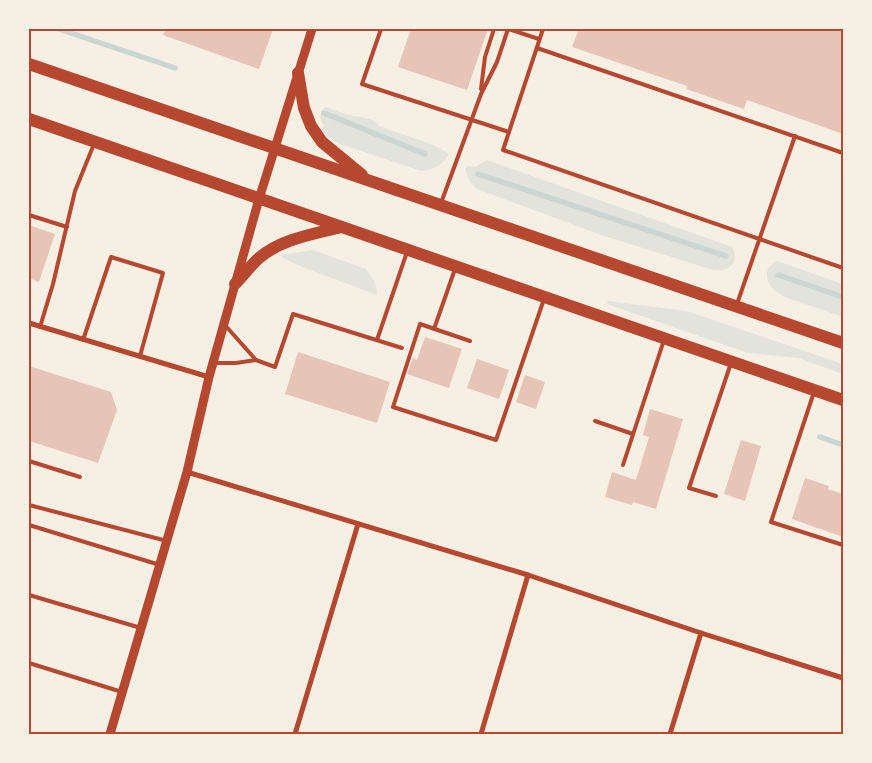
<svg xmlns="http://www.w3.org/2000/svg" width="872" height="763" viewBox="0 0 872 763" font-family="'DejaVu Sans',sans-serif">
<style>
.green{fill:#e2e4dc}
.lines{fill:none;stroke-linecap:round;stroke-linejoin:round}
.stream{stroke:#c9d6d2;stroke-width:5.5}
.building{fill:#e6c5b7}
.service{stroke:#b5482f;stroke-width:4}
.minor{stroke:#b5482f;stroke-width:5}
.tertiary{stroke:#b5482f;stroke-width:9}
.trunk{stroke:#b5482f;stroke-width:12}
.neatline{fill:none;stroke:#b5482f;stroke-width:2}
</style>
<rect width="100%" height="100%" fill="#f6efe4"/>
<!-- green -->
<g class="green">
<path d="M326,107C334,110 342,113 349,115C359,118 372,116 379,126L434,145L449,154C443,165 433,170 421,171L337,143L327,136L321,128L324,126L320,118L322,110Z"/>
<path d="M487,160L732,247C741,263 729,272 713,270L601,235L477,189C469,183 467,176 465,166L475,167Z"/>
<path d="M313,250L366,269L373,279L376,286L377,295L302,267L283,258L281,255Z"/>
<path d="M777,261L843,284V317C830,312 816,308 802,303C794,300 784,298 777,292C772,289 767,282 767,276C766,269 771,264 777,261Z"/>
<path d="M608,301L687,311L843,364V374L798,358L748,353L607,304Z"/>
</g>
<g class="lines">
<!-- stream -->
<g class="stream">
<path d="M59,29L175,68"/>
<path d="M324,113L425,154"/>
<path d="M478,174L726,256"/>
<path d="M778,275L843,297"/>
<path d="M820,437L843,445"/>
</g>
</g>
<!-- building -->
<g class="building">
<path d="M166,29H273L259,69L163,35Z"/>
<path d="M411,29H488L467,90L398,67Z"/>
<path d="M579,29H843V134L747,100L744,109L686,89L687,86L572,47Z"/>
<path d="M29,225L55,234L39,282L29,278Z"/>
<path d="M425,337L462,349L449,388L407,374L413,358L417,360Z"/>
<path d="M298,352L390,382L377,423L285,394Z"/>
<path d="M477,359L509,370L499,399L467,388Z"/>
<path d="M29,366L111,392L117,410L98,463L29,441Z"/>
<path d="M525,375L545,382L536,409L516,402Z"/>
<path d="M650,409L683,419L656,509L633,502L632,505L605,497L612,472L636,480L649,437L643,435Z"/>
<path d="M741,440L761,446L745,501L724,494Z"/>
<path d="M805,478L829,486L828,489L843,494V537L792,519Z"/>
</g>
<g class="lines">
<!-- service -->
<g class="service">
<path d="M381,29L362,84L509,132"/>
<path d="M508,29L539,39"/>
<path d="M543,29L503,150L843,268"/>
<path d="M537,48L843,153"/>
<path d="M481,89L485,57L494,29"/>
<path d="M441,203L481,94L497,62L508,29"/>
<path d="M29,215L67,227"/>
<path d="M737,304L795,136"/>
<path d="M224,324L256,360"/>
<path d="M40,327L53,284L75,191L94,144"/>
<path d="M434,329L455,269"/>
<path d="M83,340L111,257L163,273L140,356"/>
<path d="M377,340L407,252"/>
<path d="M470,341L420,324L393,407L496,440L544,299"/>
<path d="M213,363H236L256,360L275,367L293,314L402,348"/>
<path d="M814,392L771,522L843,545"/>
<path d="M595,421L633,434"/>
<path d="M29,461L80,477"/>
<path d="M623,465L664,340"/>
<path d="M716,496L689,488L731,363"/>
<path d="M29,505L167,541"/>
<path d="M29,525L160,565"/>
<path d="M29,595L141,628"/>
<path d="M29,663L122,692"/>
</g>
<!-- minor -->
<g class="minor">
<path d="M29,323L209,377"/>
<path d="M187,472L528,575L701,633L843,678"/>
<path d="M295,734L358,524"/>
<path d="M481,734L528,575"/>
<path d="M670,734L701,633"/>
</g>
<!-- tertiary -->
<path class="tertiary" d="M110,734L187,472L209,377L259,199L312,29"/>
<!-- trunk -->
<g class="trunk">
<path d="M29,64L843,343"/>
<path d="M298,73L304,108L311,126L322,142L362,175"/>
<path d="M29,119L843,400"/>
<path d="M235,284C243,276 250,266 259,258C281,239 314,234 341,227"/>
</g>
</g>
<!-- border -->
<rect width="872" height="763" fill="none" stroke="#f6efe4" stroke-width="60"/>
<rect x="30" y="30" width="812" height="703" class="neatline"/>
</svg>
